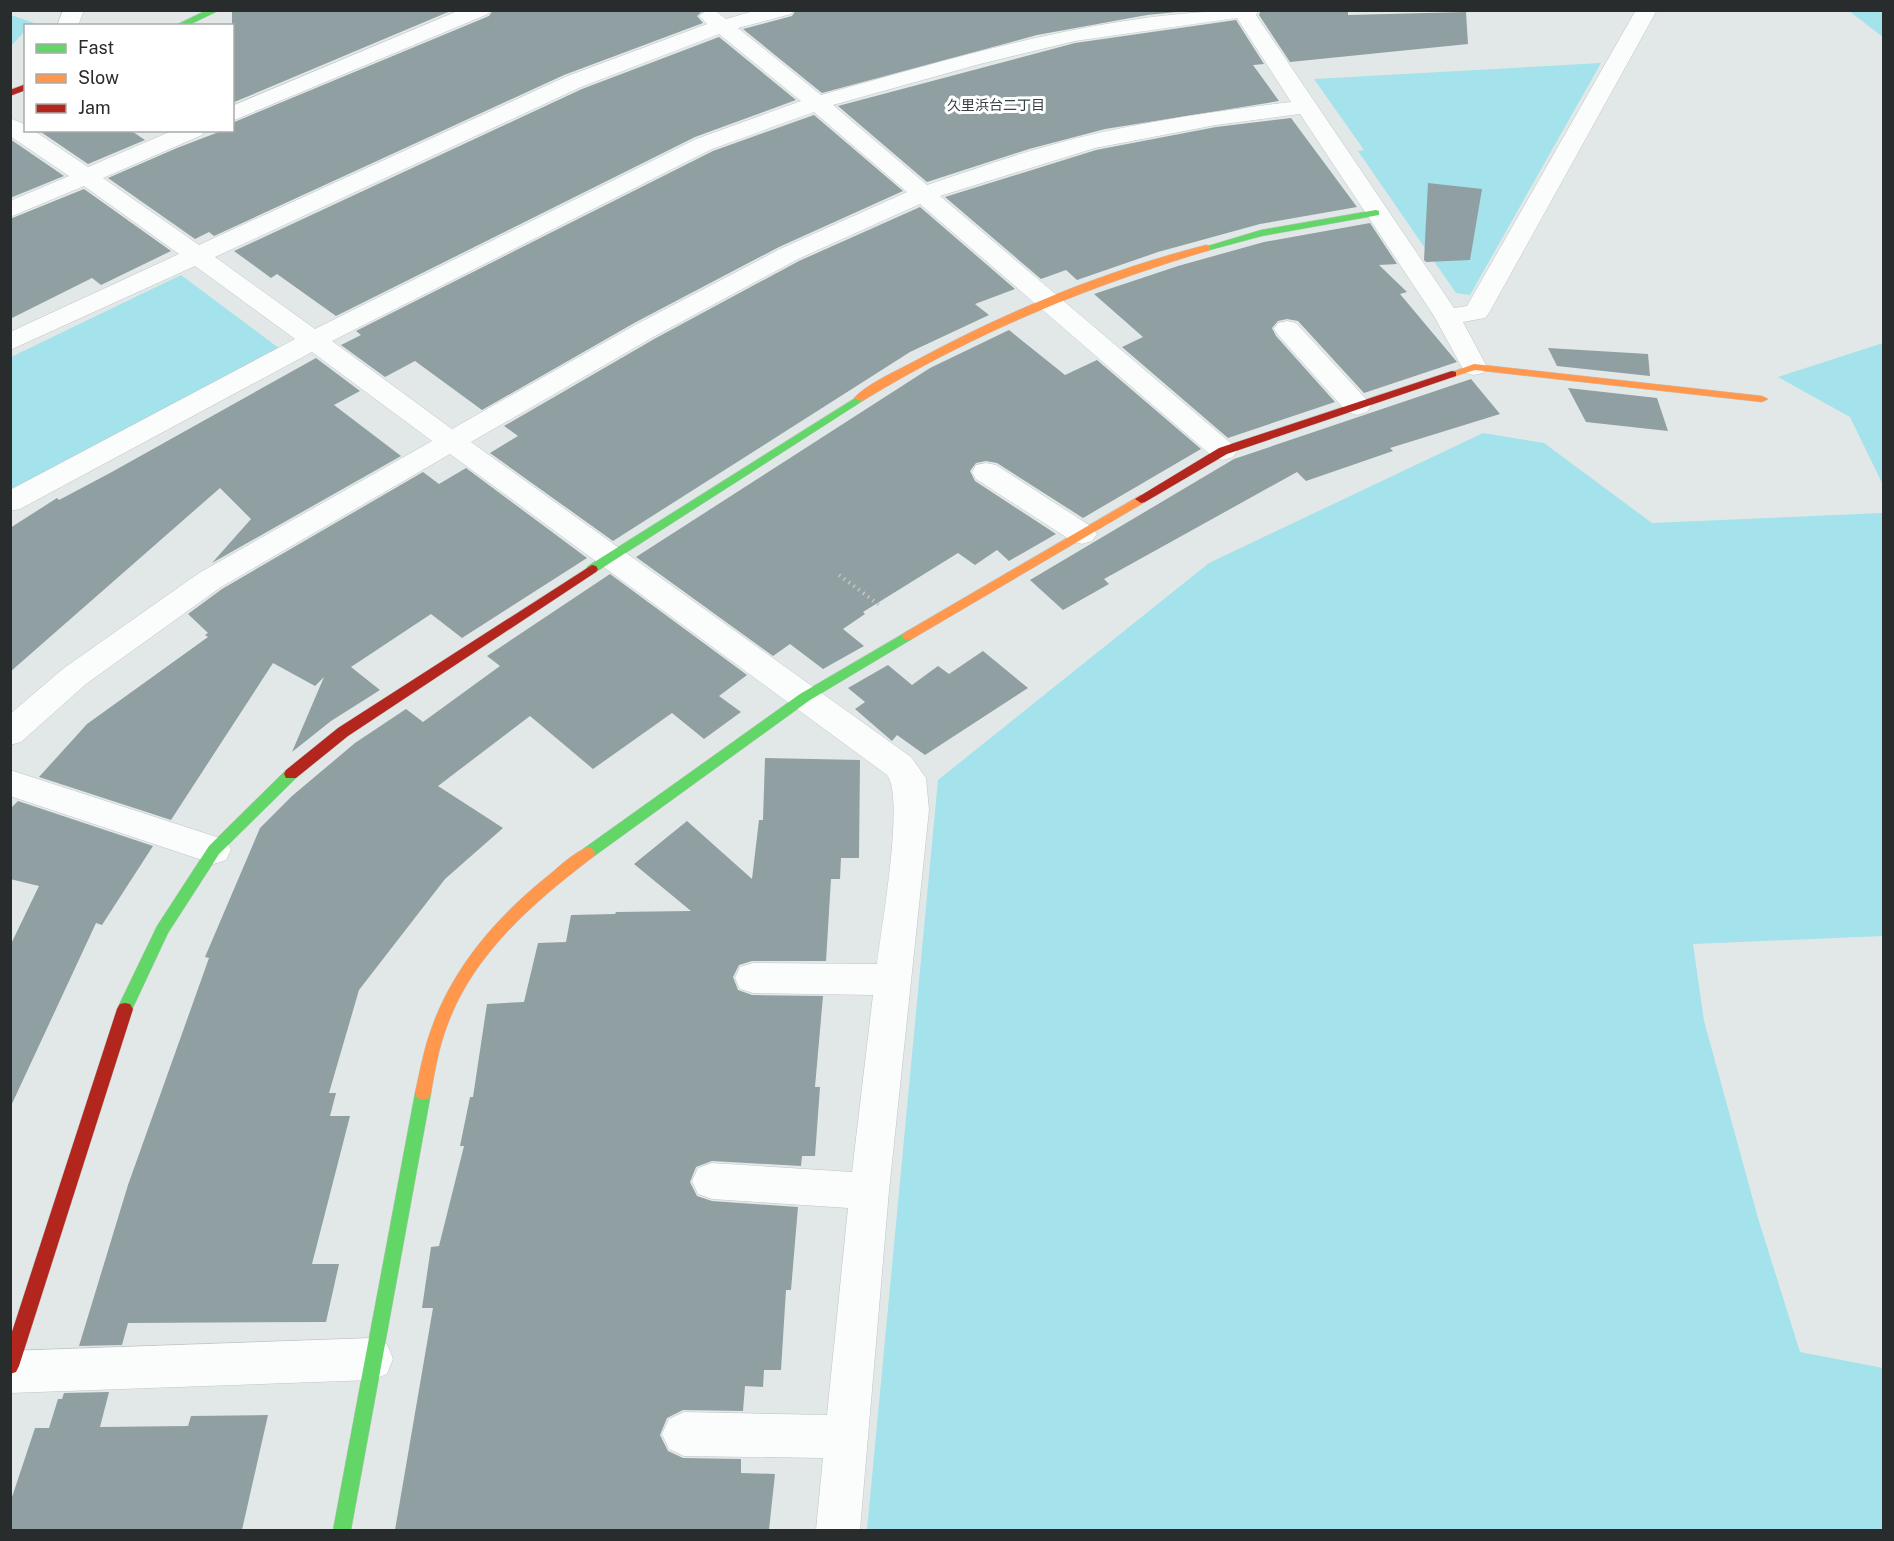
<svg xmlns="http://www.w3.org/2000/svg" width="1894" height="1541" viewBox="0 0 1894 1541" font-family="'Public Sans','Noto Sans JP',sans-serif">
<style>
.green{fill:#a4e2ec}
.building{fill:#909fa2}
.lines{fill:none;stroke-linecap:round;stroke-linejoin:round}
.street-casing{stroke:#c0c4c4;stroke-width:1}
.fast-casing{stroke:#c0c4c4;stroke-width:1}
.slow-casing{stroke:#c0c4c4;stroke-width:1}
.jam-casing{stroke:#c0c4c4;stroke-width:1}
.path{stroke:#c3c6c7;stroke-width:4;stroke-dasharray:1.5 4.5;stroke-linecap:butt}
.street{fill:#fbfcfc;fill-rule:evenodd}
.fast{fill:#63d668;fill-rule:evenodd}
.slow{fill:#ff974d;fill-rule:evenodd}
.jam{fill:#b3261e;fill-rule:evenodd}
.labels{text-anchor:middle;stroke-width:6;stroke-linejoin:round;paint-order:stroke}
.far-neighbourhood-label{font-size:14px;fill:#353f40;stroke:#fff}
</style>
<rect width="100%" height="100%" fill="#e2e8e8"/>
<!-- green -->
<g class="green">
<path d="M1849,11H1883V37Z"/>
<path d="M11,15L34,23L26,26L25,31L11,46Z"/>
<path d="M1601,63L1470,295L1456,293L1358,151L1364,150L1314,79Z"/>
<path d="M181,275L280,349L11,492V357Z"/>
<path d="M1883,343H1884L1883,485L1850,417L1778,377Z"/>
<path d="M1483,433L1544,443L1652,523L1883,513V936L1693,944L1704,1021L1758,1218L1800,1352L1883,1368V1530H867L938,780L1209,563Z"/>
</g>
<!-- building -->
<g class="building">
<path d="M232,10H453L232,103Z"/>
<path d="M493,10H703L697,16L703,23L564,75L214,236L209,232L195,239L108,178L177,148L224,130H232V123L489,16Z"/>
<path d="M796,10H1196L1147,15L1037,35L822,93L743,29L792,16Z"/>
<path d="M1261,10H1348V15L1466,12L1468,44L1290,62L1259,15Z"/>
<path d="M1236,20L1264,64L1253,65L1279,101L1105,129L1029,149L927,182L838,106L1075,43Z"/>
<path d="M719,37L796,100L695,137L336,316L277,274L271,278L234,251L582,89Z"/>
<path d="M814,115L903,191L779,247L636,322L482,410L415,361L385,377L341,345L361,335L356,331L713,151Z"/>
<path d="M1291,118L1357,207L1260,224L1158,252L1077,280L1066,270L1041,279L945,197L1096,150L1216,127Z"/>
<path d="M38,130H130L145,140L88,164Z"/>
<path d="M10,139L64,176L10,198Z"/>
<path d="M1428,183L1482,189L1470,260L1426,262L1424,260Z"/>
<path d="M84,189L171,251L101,285L92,278L10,319V219Z"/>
<path d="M920,207L1015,289L975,304L989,315L910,352L613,541L490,453L518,436L504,426L656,338L799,261Z"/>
<path d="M1370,223L1397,264L1379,265L1407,292L1400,294L1457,362L1364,393L1298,321L1287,319L1278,321L1272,328L1276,336L1335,402L1228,438L1122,347L1143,337L1094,294L1178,266L1264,242Z"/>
<path d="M1009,330L1065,375L1097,360L1201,449L1083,518L997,463L986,461L976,463L970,471L975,481L1056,534L1009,561L997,550L975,565L958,553L863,612L865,614L843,629L864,646L823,669L790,644L773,656L636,557L930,368Z"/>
<path d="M1548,348L1648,354L1650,376L1557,366Z"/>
<path d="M316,358L360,391L334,405L401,456L212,563L251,519L220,488L10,672V528L57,498L59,500L110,473Z"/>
<path d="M1471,379L1500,414L1390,448L1393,451L1306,481L1297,472L1104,579L1109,584L1063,610L1030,580L1234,459Z"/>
<path d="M1568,388L1657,398L1668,431L1586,422Z"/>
<path d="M466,468L587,558L462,638L431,614L351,667L380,690L331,721L292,752L324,677L315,686L273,663L171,820L39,777L87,724L208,637L205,635L208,633L188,614L222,589L423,472L439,484Z"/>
<path d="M610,574L747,675L719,696L741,712L704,739L672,713L593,769L530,716L438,786L503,828L445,879L359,990L329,1093H336L330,1116H350L312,1264H339L326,1322L128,1323L122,1345L79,1346L128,1185L209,958L205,957L260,828L292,796L355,743L406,709L423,722L500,666L487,656Z"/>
<path d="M983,651L1028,688L925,755L897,735L892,741L855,709L865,702L848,688L888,665L912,685L938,666L949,674Z"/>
<path d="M765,758L860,760L859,858H841L840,879H831L826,961H752L739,965L733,977L738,990L752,995L823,996L815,1087H820L815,1156H802L801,1166L712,1161L696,1167L690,1182L697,1196L712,1201L798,1207L791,1290H786L781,1370H764L763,1387L745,1386L743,1411L683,1410L667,1418L660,1435L668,1451L683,1458L741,1459V1473L775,1474L769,1530H395L433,1308H422L431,1247L439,1246L464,1146H460L470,1097H473L487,1004L524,1002L538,943L566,942L571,915L615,914L616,912L691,911L634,864L687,821L752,879L759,820H763Z"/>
<path d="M18,801L153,846L102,925L96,923L10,1108V946L39,886L10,879V809Z"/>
<path d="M109,1392L100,1427L188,1426L191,1416L268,1415L242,1530H10V1503L35,1428H49L58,1399H62L64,1393Z"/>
</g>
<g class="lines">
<!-- street casing -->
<g class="street-casing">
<g id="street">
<path d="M63,10H84L78,26H57Z"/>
<path d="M460,10H491L488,14L232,121V106Z"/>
<path d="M707,10L717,12L726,19L757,10H794L791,14L738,28L821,95C965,55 1109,10 1259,10L1256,15L1454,308L1467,306L1636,10H1657L1489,313L1485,318L1463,322L1487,367L1483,373L1474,375L1465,373L1434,316L1300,114L1216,125L1095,148L940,196L1233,445L1237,451L1233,457L1223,460L1213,457L920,204L798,259L655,336L471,442L911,757L926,778L929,810L889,1191L860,1530H816L823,1458L684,1456L669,1449L662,1434L669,1419L684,1412L827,1415L848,1208L712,1199L698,1194L692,1181L698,1168L712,1163L852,1172L873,995L753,993L740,989L735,978L740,967L753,963L877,964C881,931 905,796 887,775L450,454L221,587L86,684L21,742L10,745V714L64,668L199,573L432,441L312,352L20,509L10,511V490L295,339L195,266L10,350V332L179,254L84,186L10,217V201L69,176L10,136V118L26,125V130H33L88,167L174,130H205L202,135L103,178L199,245L565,77L707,24L699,16ZM1237,18L1291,102C1209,112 1125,124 1044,147C1005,158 966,172 927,185L833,105L980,64L1075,41ZM719,34L801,101L696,139L315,329L215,257L581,87ZM814,112L907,192L780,249L637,324L452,429L332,341L712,149Z"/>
<path d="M1287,321L1296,323L1367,400L1371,406L1367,412L1357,415L1347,412L1278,335L1274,329L1278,323Z"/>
<path d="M986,463L996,465L1092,527L1097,534L1092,541L1082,544L1072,541L976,479L972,472L976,465Z"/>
<path d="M10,770L226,840L231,850L226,860L214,864L10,796Z"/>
<path d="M372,1338L387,1344L393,1359L387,1374L372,1380L10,1393V1351Z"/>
</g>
</g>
<!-- fast casing -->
<g class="fast-casing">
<g id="fast">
<path d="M207,10H220L187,26H174Z"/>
<path d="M1376,210L1379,211V215L1262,236L1206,251L1201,248L1261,230Z"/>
<path d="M860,395L866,398L864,400L596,572H588L586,569L588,566Z"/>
<path d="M908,631L912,633L914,636L912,639L810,700L593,857H583L581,853L583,849L800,694Z"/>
<path d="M291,769L296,770L298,774L296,778L219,854L168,933L130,1014L125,1015L120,1014L117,1009L157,926L209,846L286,770Z"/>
<path d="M423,1086L429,1088L431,1093L351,1530H333L415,1093L417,1088Z"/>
</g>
</g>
<!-- slow casing -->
<g class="slow-casing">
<g id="slow">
<path d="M1206,245L1210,246V250C1086,287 974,333 864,400L860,401L854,398C867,384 896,371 913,362C1005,312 1104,271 1206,245Z"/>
<path d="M1474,364L1762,396L1768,399L1762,402L1475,370L1452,377L1447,374Z"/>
<path d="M1141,495L1147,499L1145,502L912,639H904L902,636L904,633Z"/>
<path d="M588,847L593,849L595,853L593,857C534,902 473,954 447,1026C439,1047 435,1070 431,1093L429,1098L423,1100L417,1098L415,1093C420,1071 424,1048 432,1027C453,968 496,918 544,879C557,869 572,853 588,847Z"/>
</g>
</g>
<!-- jam casing -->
<g class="jam-casing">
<g id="jam">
<path d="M26,84V90L10,96V90Z"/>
<path d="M1452,371L1456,372V376L1227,454L1145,502L1141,503L1135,499L1219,448Z"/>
<path d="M592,565L596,566L598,569L596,572L348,736L296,778H286L284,774L286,770L338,728Z"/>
<path d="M125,1003L130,1004L133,1009L19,1366L16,1372L10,1374V1338L117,1009L120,1004Z"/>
</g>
</g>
<!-- path -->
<path class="path" d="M839,575L882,607"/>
<!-- street -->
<use href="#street" class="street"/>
<!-- fast -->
<use href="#fast" class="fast"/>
<!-- slow -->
<use href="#slow" class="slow"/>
<!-- jam -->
<use href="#jam" class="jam"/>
</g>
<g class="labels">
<!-- far-neighbourhood labels -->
<g class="far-neighbourhood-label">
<text x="996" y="110">久里浜台二丁目</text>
</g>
</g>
<!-- border -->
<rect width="1894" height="1541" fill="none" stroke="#282c2d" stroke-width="24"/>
<!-- legend -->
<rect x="24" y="24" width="210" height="108" fill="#ffffff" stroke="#a9abab" stroke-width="1.5"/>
<rect x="36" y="44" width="30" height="9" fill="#63d668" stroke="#a9abab" stroke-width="1.5"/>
<text x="78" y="54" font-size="18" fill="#282c2d">Fast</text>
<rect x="36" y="74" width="30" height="9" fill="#ff974d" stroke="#a9abab" stroke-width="1.5"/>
<text x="78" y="84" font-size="18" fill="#282c2d">Slow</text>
<rect x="36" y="104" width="30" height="9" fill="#b3261e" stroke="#a9abab" stroke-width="1.5"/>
<text x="78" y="114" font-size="18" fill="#282c2d">Jam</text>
</svg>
